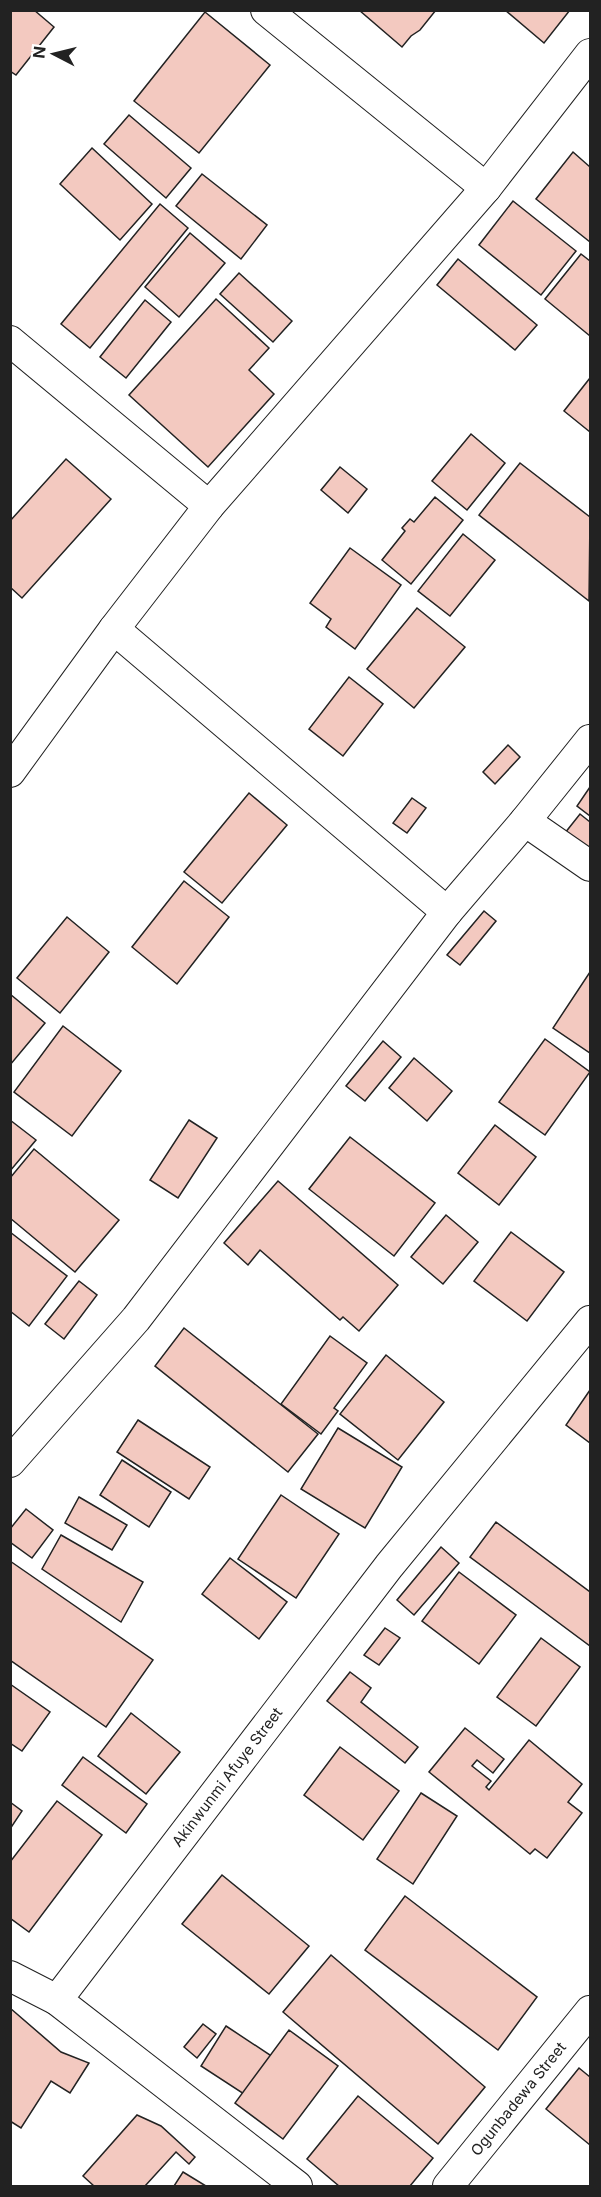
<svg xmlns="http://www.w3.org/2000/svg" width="601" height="2197" viewBox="0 0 601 2197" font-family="Inter,sans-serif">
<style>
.building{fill:#f3c9c0;stroke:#222;stroke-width:1.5}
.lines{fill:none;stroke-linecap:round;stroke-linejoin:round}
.street-casing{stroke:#222;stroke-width:32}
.street{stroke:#fff;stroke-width:30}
.labels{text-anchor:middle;stroke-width:4.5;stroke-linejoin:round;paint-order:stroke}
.street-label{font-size:15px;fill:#222;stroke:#fff}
</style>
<rect width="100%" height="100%" fill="#fff"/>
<!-- building -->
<g class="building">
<path d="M10,10H34L54,27L16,75L10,71Z"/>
<path d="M359,10H436L420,30L411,36L402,47Z"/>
<path d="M505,10H570L544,43Z"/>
<path d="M205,12L270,65L199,153L134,101Z"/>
<path d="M129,115L191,168L166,198L104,144Z"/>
<path d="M92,148L152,204L120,240L60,184Z"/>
<path d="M573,152L590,167V242L536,199Z"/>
<path d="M202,174L267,225L241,259L176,206Z"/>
<path d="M513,201L576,251L541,295L479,245Z"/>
<path d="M160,204L188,228L90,348L61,324Z"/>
<path d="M190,233L225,263L179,317L145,287Z"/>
<path d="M581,254L590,261V336L545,299Z"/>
<path d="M458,259L537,325L515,350L437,285Z"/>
<path d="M239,273L292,321L273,342L220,294Z"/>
<path d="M216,299L269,348L249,370L274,394L208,467L129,395Z"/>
<path d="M145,300L171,322L126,378L100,357Z"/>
<path d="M590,378V432L564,411Z"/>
<path d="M471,434L505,463L467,510L432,481Z"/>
<path d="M66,459L111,499L22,598L10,587V521Z"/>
<path d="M520,463L590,517L589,601L479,515Z"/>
<path d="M340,467L367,489L348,513L321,490Z"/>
<path d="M435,497L463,520L411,584L382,560L405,531L402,528L410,519L414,522Z"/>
<path d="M463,534L495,560L450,616L418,591Z"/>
<path d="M350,548L401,585L355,649L326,627L331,619L310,603Z"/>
<path d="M417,608L465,647L414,708L367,669Z"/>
<path d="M349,677L383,704L343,756L309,729Z"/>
<path d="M508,745L520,757L495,784L483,772Z"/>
<path d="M590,787V816L577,806Z"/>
<path d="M249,793L287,825L222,903L184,872Z"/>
<path d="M412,798L426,808L407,833L393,823Z"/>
<path d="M580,814L590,822V861L561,838Z"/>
<path d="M184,881L229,917L177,984L132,947Z"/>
<path d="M484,911L496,921L460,965L447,955Z"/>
<path d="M67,917L109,952L60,1013L17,978Z"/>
<path d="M590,972V1053L553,1028Z"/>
<path d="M10,994L45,1023L10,1065Z"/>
<path d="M63,1026L121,1071L72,1136L14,1092Z"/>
<path d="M545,1039L590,1072L545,1135L499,1102Z"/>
<path d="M383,1041L401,1057L365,1101L346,1086Z"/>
<path d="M414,1058L452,1091L427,1121L389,1088Z"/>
<path d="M10,1120L36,1140L10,1171Z"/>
<path d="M189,1120L217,1138L178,1198L150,1180Z"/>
<path d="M495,1125L536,1157L499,1205L458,1173Z"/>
<path d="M350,1137L435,1203L394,1256L309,1189Z"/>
<path d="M34,1149L119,1220L75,1272L10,1218V1178Z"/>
<path d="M278,1181L398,1285L359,1331L343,1317L340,1320L260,1250L248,1265L224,1243Z"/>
<path d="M446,1215L478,1242L443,1284L411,1257Z"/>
<path d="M10,1232L67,1276L29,1326L10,1311Z"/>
<path d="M511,1232L564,1272L527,1321L474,1281Z"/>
<path d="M79,1281L97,1295L64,1339L45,1324Z"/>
<path d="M184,1328L318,1434L288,1472L155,1366Z"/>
<path d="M330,1336L367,1363L334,1408L338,1411L321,1434L281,1404Z"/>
<path d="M386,1355L444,1402L398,1460L340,1414Z"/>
<path d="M590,1390V1443L566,1425Z"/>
<path d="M138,1420L210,1467L189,1499L117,1452Z"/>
<path d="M338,1428L402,1467L365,1528L301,1489Z"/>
<path d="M122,1460L171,1492L149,1527L100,1495Z"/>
<path d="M281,1495L339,1534L296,1598L238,1559Z"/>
<path d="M79,1497L127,1525L112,1550L65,1523Z"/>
<path d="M26,1509L53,1530L32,1558L10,1542V1529Z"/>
<path d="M496,1522L590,1592V1646L470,1557Z"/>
<path d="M61,1535L143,1582L121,1622L42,1569Z"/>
<path d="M441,1547L459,1563L414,1615L397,1600Z"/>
<path d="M230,1558L287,1602L259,1639L202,1594Z"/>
<path d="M10,1561L153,1660L106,1727L10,1660Z"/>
<path d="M459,1572L516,1615L479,1664L422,1621Z"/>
<path d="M385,1628L400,1638L379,1665L364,1655Z"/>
<path d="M541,1638L580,1667L536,1726L497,1697Z"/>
<path d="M350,1672L371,1688L361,1702L418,1747L405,1763L327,1701Z"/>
<path d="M10,1684L50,1712L22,1751L10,1743Z"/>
<path d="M131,1713L180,1752L146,1794L98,1756Z"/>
<path d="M465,1728L504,1759L493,1773L477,1760L472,1766L491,1781L486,1787L489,1790L529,1740L582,1784L568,1802L582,1813L547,1858L535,1849L530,1854L429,1772Z"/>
<path d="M340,1747L399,1791L363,1840L304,1795Z"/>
<path d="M83,1757L147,1804L126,1833L62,1785Z"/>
<path d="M421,1793L457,1816L413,1884L377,1859Z"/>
<path d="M57,1801L102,1835L29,1932L10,1918V1862Z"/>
<path d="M10,1802L22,1811L10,1829Z"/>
<path d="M222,1875L309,1946L269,1994L182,1924Z"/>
<path d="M405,1896L537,1997L498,2050L365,1950Z"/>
<path d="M331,1955L485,2087L438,2144L283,2012Z"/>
<path d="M10,2008L61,2052L89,2063L70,2093L51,2081L21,2128L10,2121Z"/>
<path d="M203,2024L216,2034L197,2058L184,2047Z"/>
<path d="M226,2026L273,2057L247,2096L201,2066Z"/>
<path d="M289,2030L338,2066L283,2139L235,2103Z"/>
<path d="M579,2068L590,2077V2145L546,2109Z"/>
<path d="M358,2096L433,2158L410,2186H339L307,2159Z"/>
<path d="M137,2115L161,2126L195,2157L189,2164L176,2152L145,2186H94L83,2176Z"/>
<path d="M183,2172L206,2186H174Z"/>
</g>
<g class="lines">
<!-- street casing -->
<g class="street-casing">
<g id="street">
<path d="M266,10L486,188"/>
<path d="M10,341L209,506"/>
<path d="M114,629L447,912"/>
<path d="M10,772L114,629L209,506L486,188L590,54"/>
<path d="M525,821L590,866"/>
<path d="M10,1462L136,1319L447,912L525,821L590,740"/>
<path d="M10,1976L57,2000"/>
<path id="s1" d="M297,2186L57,2000L389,1566L590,1321"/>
<path id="s2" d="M448,2186L590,2011"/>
</g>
</g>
<!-- street -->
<use href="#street" class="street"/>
</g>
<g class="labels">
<!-- street labels -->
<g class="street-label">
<text dy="5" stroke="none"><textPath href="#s1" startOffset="584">Akinwunmi Afuye Street</textPath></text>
<text dy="5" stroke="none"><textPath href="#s2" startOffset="112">Ogunbadewa Street</textPath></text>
</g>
</g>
<!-- border -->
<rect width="601" height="2197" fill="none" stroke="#222222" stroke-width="24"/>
<!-- north arrow -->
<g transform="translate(54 54) rotate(277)" stroke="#ffffff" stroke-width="4.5" paint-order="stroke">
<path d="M0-4.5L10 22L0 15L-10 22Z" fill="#222222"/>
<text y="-9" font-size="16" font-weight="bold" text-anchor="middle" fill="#222222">N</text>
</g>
</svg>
